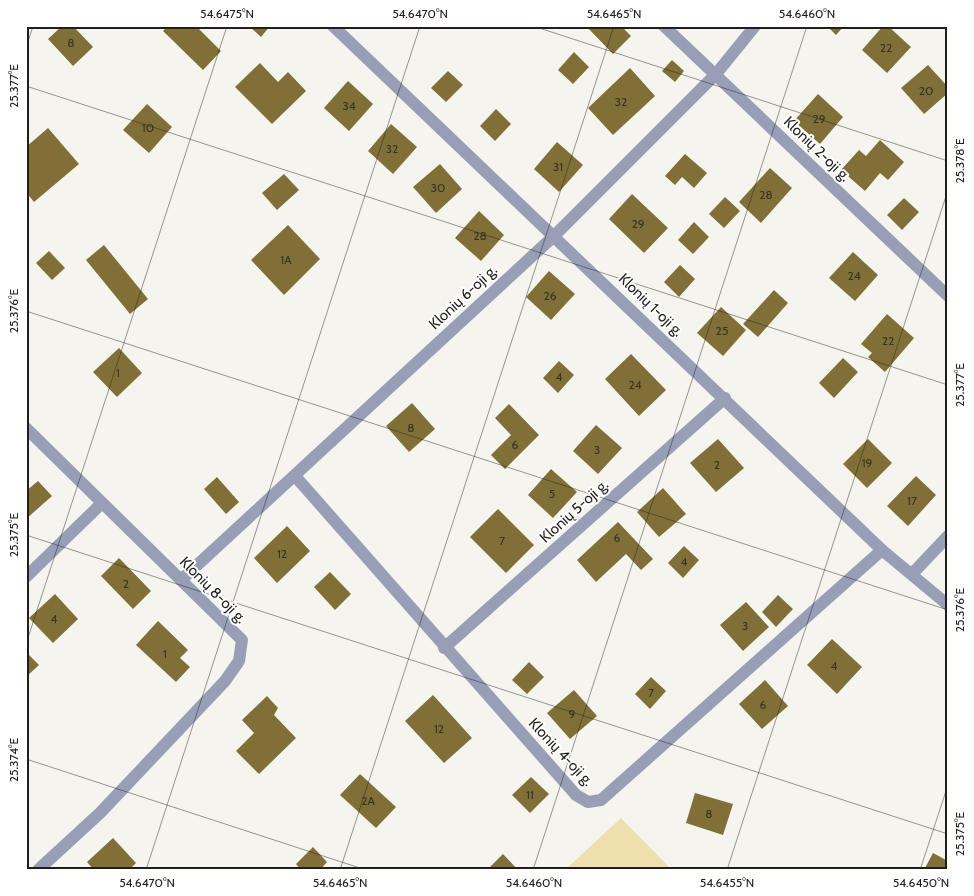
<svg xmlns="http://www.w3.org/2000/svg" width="974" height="896" viewBox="0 0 974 896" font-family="Cabin,sans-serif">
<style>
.green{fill:#ede0ae}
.building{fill:#807037}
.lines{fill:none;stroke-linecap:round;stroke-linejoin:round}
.street{stroke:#989eb6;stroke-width:12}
.ticks{fill:none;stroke:#201f1d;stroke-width:1;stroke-opacity:0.45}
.labels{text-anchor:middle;stroke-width:4;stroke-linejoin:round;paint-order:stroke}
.number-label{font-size:12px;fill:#383324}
.street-label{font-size:15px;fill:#201f1d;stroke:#fff}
.neatline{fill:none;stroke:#201f1d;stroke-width:2}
.ticks-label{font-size:12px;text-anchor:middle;fill:#201f1d}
</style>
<rect width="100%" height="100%" fill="#f5f4ee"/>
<!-- green -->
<path class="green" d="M621,818L672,870H565Z"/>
<!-- building -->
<g class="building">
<path d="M62,26H73L93,47L73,66L48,39Z"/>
<path d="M168,26H196L221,51L203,70L163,31Z"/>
<path d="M249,26H270L261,37Z"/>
<path d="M586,26H621L631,36L613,54Z"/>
<path d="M827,26H844L836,35Z"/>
<path d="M883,26H888L911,47L887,73L862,50Z"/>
<path d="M574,52L589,67L573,84L558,70Z"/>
<path d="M672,60L684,71L675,82L662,71Z"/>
<path d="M260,63L278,82L288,72L306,91L272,124L235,87Z"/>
<path d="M928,65L948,87V93L924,114L901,88Z"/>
<path d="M630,68L655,96L613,135L588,108Z"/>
<path d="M448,71L463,85L446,102L431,88Z"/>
<path d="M348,81L373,104L349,131L324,108Z"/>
<path d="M818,94L843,117L820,144L794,121Z"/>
<path d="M147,104L172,127L149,153L123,130Z"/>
<path d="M496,109L511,124L495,141L480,126Z"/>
<path d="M391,124L417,147L393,174L368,151Z"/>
<path d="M48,128L79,164L34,202L26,192V147Z"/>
<path d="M880,140L904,162L888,180L880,173L865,191L841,170L859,150L866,156Z"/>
<path d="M557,142L583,165L559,192L534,169Z"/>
<path d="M685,154L707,173L694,188L682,177L675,185L665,176Z"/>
<path d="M440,164L462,189L436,213L413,187Z"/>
<path d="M770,168L792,188L761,223L739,202Z"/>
<path d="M284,174L299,190L277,210L262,193Z"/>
<path d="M632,194L668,228L644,253L609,219Z"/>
<path d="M725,197L740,211L724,228L709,214Z"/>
<path d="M904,198L919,212L902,230L887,215Z"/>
<path d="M479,211L504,235L481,261L455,238Z"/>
<path d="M694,222L709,237L693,254L678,240Z"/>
<path d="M288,225L320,259L284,295L251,260Z"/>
<path d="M104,245L148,299L130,314L86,260Z"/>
<path d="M49,251L65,268L52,280L36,263Z"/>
<path d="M853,252L878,275L855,301L829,278Z"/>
<path d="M680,265L695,279L679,297L664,282Z"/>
<path d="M549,271L575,294L551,320L526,297Z"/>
<path d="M774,290L788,303L758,337L743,324Z"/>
<path d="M721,307L746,330L723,356L697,333Z"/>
<path d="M887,314L914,338L885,372L868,357L872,353L861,344Z"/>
<path d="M119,348L142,373L117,397L93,372Z"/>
<path d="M631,354L666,390L639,416L605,379Z"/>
<path d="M843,358L858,372L834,398L819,383Z"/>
<path d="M559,361L574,375L558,393L543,378Z"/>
<path d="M412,403L435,429L409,452L386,426Z"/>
<path d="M509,404L539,435L505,469L491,455L511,435L495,418Z"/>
<path d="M596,425L622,448L598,474L573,451Z"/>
<path d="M718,439L744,468L716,492L690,463Z"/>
<path d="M868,439L892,463L867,488L843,464Z"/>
<path d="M551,469L577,492L553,518L528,495Z"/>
<path d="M916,476L936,495L908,526L887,506Z"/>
<path d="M217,477L239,502L226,514L204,489Z"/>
<path d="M38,481L52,496L26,519V491Z"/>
<path d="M663,488L686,514L659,537L637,512Z"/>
<path d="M498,509L534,545L506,573L470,537Z"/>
<path d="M618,522L653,559L641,570L626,554L596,582L577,560Z"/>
<path d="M287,526L310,551L277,583L254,558Z"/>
<path d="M684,546L699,560L683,578L668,563Z"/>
<path d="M119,558L151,591L133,609L101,576Z"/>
<path d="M330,572L351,594L335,610L314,587Z"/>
<path d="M55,594L78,619L53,643L29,618Z"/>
<path d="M778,595L793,609L776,627L762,612Z"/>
<path d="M746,602L769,627L743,651L720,625Z"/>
<path d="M158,621L188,650L180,658L190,667L176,682L136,645Z"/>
<path d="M832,639L862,667L837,694L807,665Z"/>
<path d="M26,652L39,665L26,677Z"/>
<path d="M529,662L544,677L527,694L512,680Z"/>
<path d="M651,677L666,691L650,709L635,694Z"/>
<path d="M765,680L788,706L762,729L739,704Z"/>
<path d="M574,690L597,716L570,739L547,713Z"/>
<path d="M433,695L472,738L444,763L405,721Z"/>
<path d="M267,696L278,708L274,715L296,738L259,774L236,751L254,733L242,720Z"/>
<path d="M360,774L396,807L376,828L340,795Z"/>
<path d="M531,777L549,794L530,813L512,795Z"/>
<path d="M695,793L733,804L723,835L686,823Z"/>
<path d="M113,838L136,863L129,870H94L87,862Z"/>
<path d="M313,847L327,862L320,870H301L296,864Z"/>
<path d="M933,853L948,861V870H924Z"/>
<path d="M503,854L518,870H487Z"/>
</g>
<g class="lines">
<!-- street -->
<g class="street">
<path d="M333,26L882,550L948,605"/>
<path d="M664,26L948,296"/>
<path d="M26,428L242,640L239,661L225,681L100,813L38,870"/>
<path d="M295,476L576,795L588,802L601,800L882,550"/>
<path d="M912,574L948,536"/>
<path d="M26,577L102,503"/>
<path d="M181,580L554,236L716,74L755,26"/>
<path d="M444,648L725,398"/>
</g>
</g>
<!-- ticks -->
<path class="ticks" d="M533,26L948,161M26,48L33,26M26,86L948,385M26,311L948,610M26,535L948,834M26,644L227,26M26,759L366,870M146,870L420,26M340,870L614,26M533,870L807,26M727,870L948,190M920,870L948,785"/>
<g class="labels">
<!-- number labels -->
<g class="number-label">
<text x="71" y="47">8</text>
<text x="886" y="52">22</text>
<text x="926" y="95">20</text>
<text x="621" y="106">32</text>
<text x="349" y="110">34</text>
<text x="819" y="123">29</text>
<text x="148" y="132">10</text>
<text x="392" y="153">32</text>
<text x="558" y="171">31</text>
<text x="438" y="192">30</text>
<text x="766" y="199">28</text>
<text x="638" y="228">29</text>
<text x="480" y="240">28</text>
<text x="286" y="264">1A</text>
<text x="854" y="280">24</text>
<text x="550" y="300">26</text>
<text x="722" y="335">25</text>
<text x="888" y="345">22</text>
<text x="118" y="377">1</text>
<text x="559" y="381">4</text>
<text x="635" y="389">24</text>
<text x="411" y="432">8</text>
<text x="515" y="449">6</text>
<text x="597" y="454">3</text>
<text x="867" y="467">19</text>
<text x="717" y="469">2</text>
<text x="552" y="498">5</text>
<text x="912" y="505">17</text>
<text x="617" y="542">6</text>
<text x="502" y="545">7</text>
<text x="282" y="558">12</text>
<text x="684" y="566">4</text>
<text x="126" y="588">2</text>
<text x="54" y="623">4</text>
<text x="745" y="630">3</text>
<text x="165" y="658">1</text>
<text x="834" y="670">4</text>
<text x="651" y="697">7</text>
<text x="763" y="709">6</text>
<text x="572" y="718">9</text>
<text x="439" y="733">12</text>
<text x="530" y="799">11</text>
<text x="368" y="805">2A</text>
<text x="709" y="818">8</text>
</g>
<!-- street labels -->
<g class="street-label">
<text transform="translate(817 149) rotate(44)" y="5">Klonių 2-oji g.</text>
<text transform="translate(463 297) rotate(-43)" y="5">Klonių 6-oji g.</text>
<text transform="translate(651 305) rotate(44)" y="5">Klonių 1-oji g.</text>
<text transform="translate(574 511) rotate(-42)" y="5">Klonių 5-oji g.</text>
<text transform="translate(213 590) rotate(45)" y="5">Klonių 8-oji g.</text>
<text transform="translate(561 752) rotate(47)" y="5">Klonių 4-oji g.</text>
</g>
</g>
<!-- border -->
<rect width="974" height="896" fill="none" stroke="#ffffff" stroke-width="55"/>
<rect x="28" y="28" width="918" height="840" class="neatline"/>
<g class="ticks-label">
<text x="227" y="18">54.6475°N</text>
<text x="420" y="18">54.6470°N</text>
<text x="614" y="18">54.6465°N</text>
<text x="807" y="18">54.6460°N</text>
<text transform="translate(14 86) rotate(-90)" y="4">25.377°E</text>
<text transform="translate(960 161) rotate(-90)" y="4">25.378°E</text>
<text transform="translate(14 311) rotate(-90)" y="4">25.376°E</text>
<text transform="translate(960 385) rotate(-90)" y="4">25.377°E</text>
<text transform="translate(14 535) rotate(-90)" y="4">25.375°E</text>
<text transform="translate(960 610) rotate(-90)" y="4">25.376°E</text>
<text transform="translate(14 760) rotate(-90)" y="4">25.374°E</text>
<text transform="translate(960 834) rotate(-90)" y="4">25.375°E</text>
<text x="147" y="887">54.6470°N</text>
<text x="340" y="887">54.6465°N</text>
<text x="534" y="887">54.6460°N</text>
<text x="727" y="887">54.6455°N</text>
<text x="921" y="887">54.6450°N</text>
</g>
</svg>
